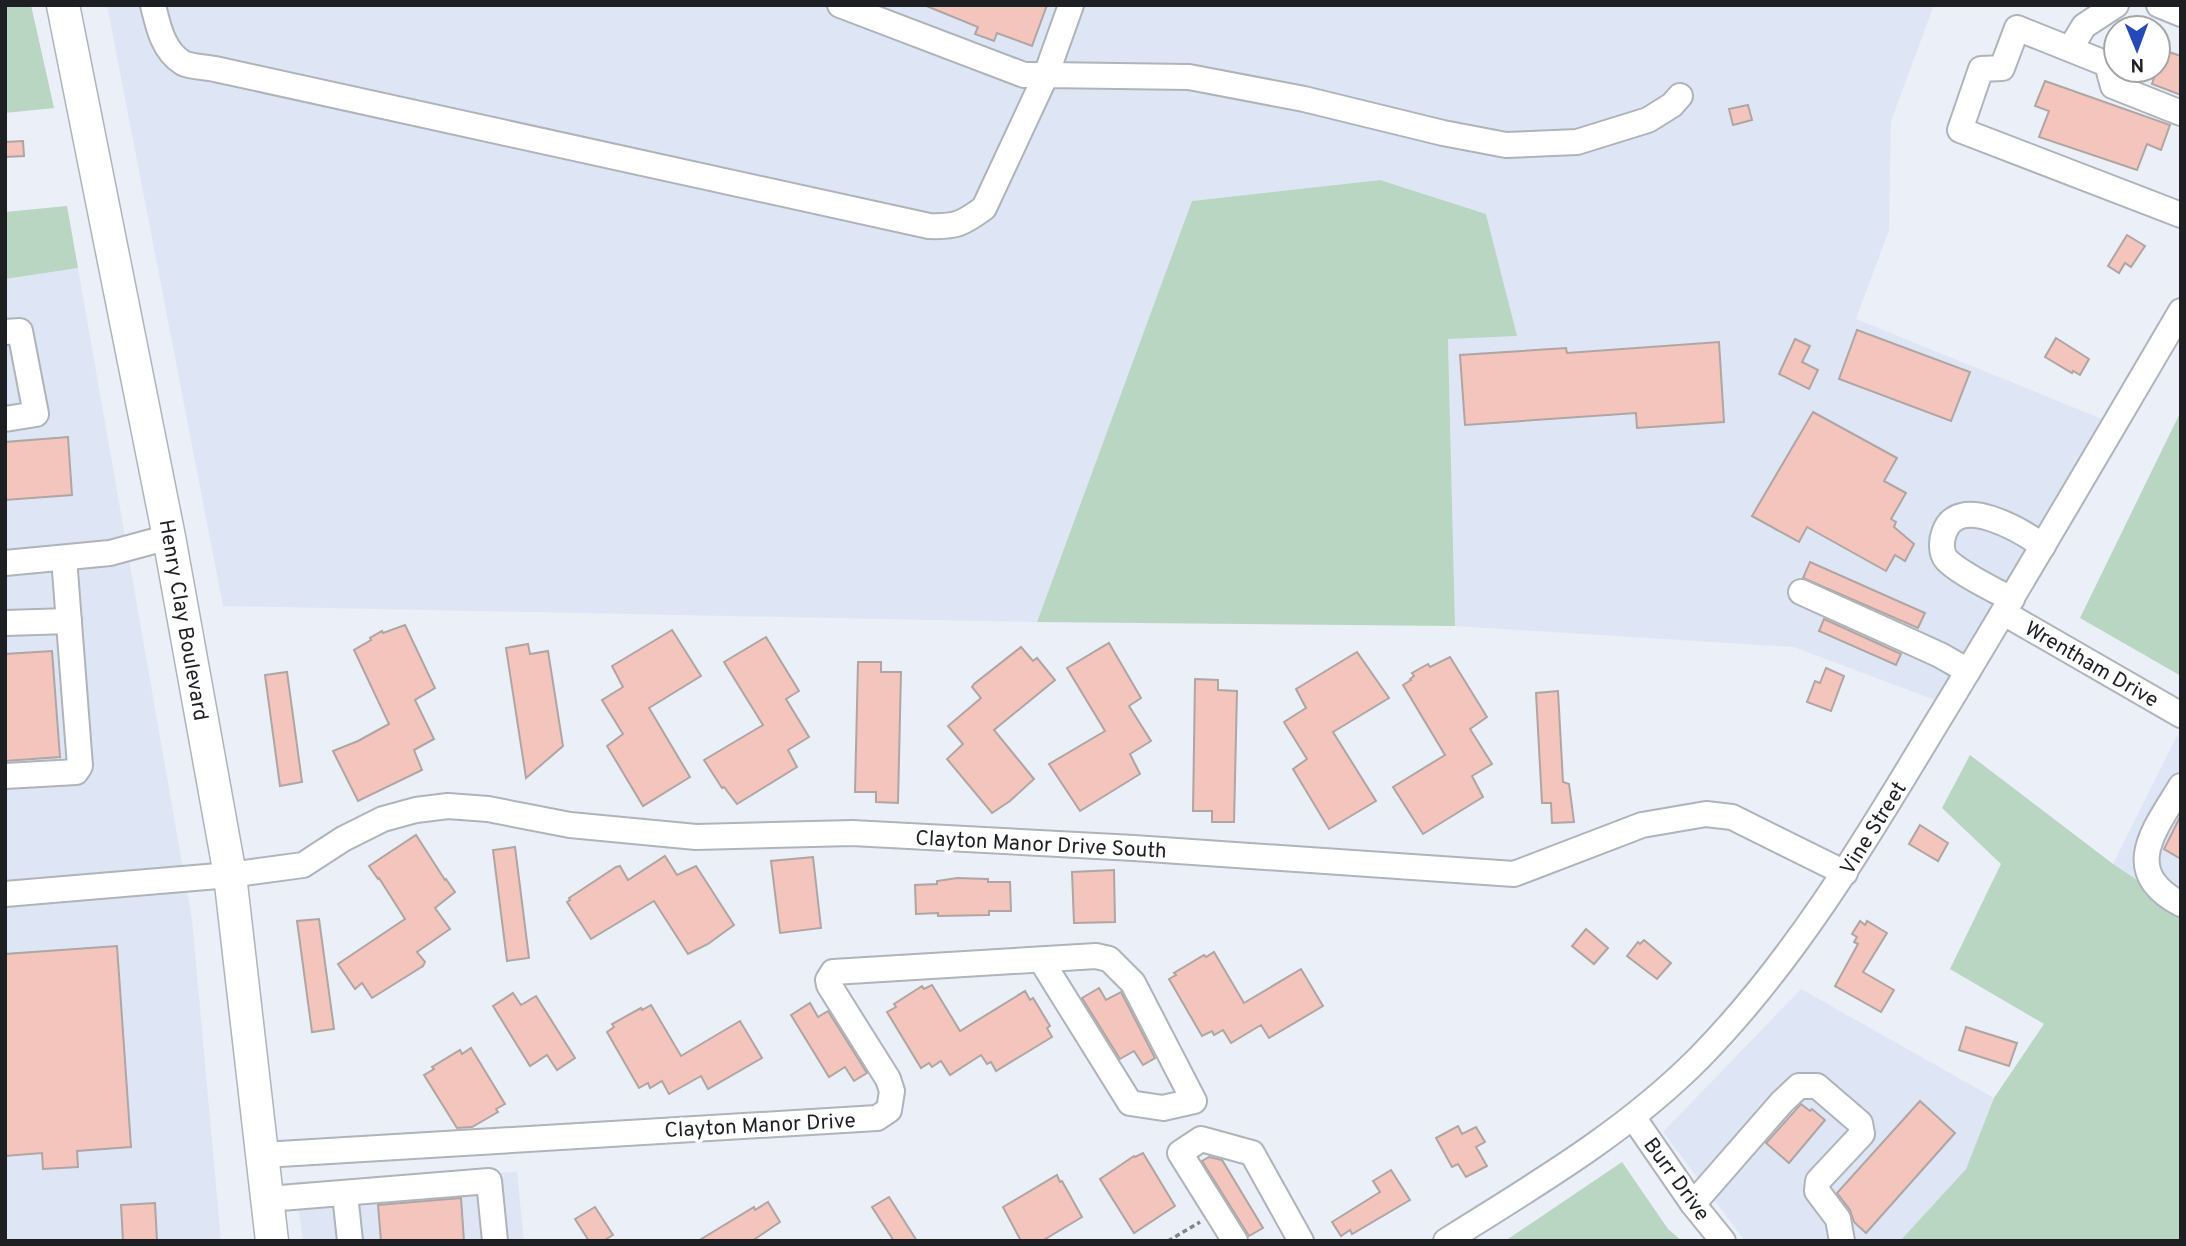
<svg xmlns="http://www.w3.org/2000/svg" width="2186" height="1246" viewBox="0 0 2186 1246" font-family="Overpass,sans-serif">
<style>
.built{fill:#dee6f5}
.green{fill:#b8d6c1}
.building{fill:#f4c5bd;stroke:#afa5a3;stroke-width:2}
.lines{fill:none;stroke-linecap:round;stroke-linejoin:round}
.minor-casing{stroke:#afb3ba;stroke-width:28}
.major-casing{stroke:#afb3ba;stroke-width:35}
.path{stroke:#81848a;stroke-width:3.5;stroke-dasharray:5 3.5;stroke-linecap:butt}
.minor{stroke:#fff;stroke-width:24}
.major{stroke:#fff;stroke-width:32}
.labels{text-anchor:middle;stroke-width:7;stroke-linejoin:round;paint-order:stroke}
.street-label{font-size:21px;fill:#1d1f22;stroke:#fff}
</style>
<rect width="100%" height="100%" fill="#ebeff7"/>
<!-- built -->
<g class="built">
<path d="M107,5H1934L1891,121L1889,230L1856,319L2102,419L1935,700L1794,647L1455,626L1448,339L1516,335L1486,214L1380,180L1192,201L1037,622L223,606Z"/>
<path d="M78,268L192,920L221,1241H5V279Z"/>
<path d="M2177,736L2181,739V909L2113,864Z"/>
<path d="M1801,989L1994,1098L1966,1169L1900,1241H1745L1663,1132Z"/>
<path d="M517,1172L524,1241H303L295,1182Z"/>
</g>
<!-- green -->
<g class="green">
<path d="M5,5H31L54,108L5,113Z"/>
<path d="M1380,180L1486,214L1517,336L1448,339L1455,626L1037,622L1192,201Z"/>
<path d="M67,206L78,268L5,279V212Z"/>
<path d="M2181,411V676L2080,618Z"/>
<path d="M1970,755L2113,864L2181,909V1241H1900L1966,1169L1994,1098L2044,1024L1950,969L2001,864L1942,808Z"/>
<path d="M1622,1162L1668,1229L1682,1241H1505Z"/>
</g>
<!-- building -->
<g class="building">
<path d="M924,5H1047L1032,46L997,33L994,41L975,34L978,27Z"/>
<path d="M2163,50L2181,56V95L2152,84Z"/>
<path d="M2045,81L2170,125L2161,150L2147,144L2137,170L2039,137L2049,111L2035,106Z"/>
<path d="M1748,105L1752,120L1733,125L1729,109Z"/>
<path d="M23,141L24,156L5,157V142Z"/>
<path d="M2127,235L2145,246L2131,267L2125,263L2119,273L2108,266Z"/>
<path d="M1857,330L1970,372L1951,421L1839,379Z"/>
<path d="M2056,338L2089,359L2080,375L2073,371L2072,373L2045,357Z"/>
<path d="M1795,339L1810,346L1802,362L1818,370L1809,389L1779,374Z"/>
<path d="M1719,342L1724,422L1637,428L1636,413L1465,425L1460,355L1566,348L1567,353Z"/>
<path d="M1813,412L1897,458L1884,481L1906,493L1891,519L1896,522L1894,527L1914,544L1905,561L1895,555L1886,571L1807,527L1799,542L1752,516Z"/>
<path d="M68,437L72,495L5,500V442Z"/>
<path d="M1810,562L1925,613L1918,628L1803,578Z"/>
<path d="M1824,619L1901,654L1896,665L1819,631Z"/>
<path d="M405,625L435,688L415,700L434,739L414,750L422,770L358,801L333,751L358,741L389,724L354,650L371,640L370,638L382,631L383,633Z"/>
<path d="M672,630L701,676L649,708L690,777L643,806L607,746L623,734L602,700L623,687L612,666Z"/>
<path d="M766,637L799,691L786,699L809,737L788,750L797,767L737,804L724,787L722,788L704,760L763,725L724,662Z"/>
<path d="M1109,643L1141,698L1129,706L1151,741L1130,754L1140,774L1080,811L1049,764L1105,731L1067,668Z"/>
<path d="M528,644L530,654L548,651L563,746L526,778L506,648Z"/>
<path d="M1021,647L1033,661L1037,658L1055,680L994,730L1034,779L1010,801L992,813L947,759L963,744L948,726L981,698L972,687L974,684Z"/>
<path d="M52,651L60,757L5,761V654Z"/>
<path d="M1357,652L1389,698L1333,732L1376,801L1329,829L1293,769L1307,759L1284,722L1306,708L1296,689Z"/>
<path d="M1450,657L1487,717L1470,729L1492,764L1472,776L1483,797L1423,834L1393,787L1445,755L1403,685L1411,680L1410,679L1414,676L1412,673L1428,664L1430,667Z"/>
<path d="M858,662H881V672H901L898,803L876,802V792H855Z"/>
<path d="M1826,668L1844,676L1831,711L1807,702L1815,681L1820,683Z"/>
<path d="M287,672L302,782L280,786L265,675Z"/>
<path d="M1195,679L1218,680V690L1237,691L1234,822H1212V811H1193Z"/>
<path d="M1558,691L1563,782L1569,784L1574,822L1552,823L1551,803H1542L1536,693Z"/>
<path d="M2181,815V859L2164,849Z"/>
<path d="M1920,825L1948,843L1938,861L1909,844Z"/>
<path d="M416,835L445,880L446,879L455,892L435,908L450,929L417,952L425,962L423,966L372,998L362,983L355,989L338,964L405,919L379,878L378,879L369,866Z"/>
<path d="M515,847L529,958L507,961L493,850Z"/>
<path d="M665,856L677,875L696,866L734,925L708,944L688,954L654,901L591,939L567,902L570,900L569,898L616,867L620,866L628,880Z"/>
<path d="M813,857L821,928L780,933L771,861Z"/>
<path d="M1114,870L1115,922L1074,923L1072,872Z"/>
<path d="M957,878L988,879V882H1010L1011,911H989V915L938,916V913L916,914L915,885L937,884V881Z"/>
<path d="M319,919L334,1029L312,1032L297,921Z"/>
<path d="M1860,921L1865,925L1867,921L1887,933L1863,972L1894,990L1881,1012L1835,986L1858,944L1854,942L1857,937L1852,934Z"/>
<path d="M1586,929L1608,948L1594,964L1572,946Z"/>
<path d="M1644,940L1671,963L1657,979L1627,956L1638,942L1640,944Z"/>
<path d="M117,946L131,1147L77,1151L78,1167L43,1169L42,1153L5,1156V954Z"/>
<path d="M1214,952L1244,1003L1301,969L1323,1006L1269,1038L1261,1025L1231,1043L1223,1030L1214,1035L1212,1031L1202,1036L1169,979L1176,975L1174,973L1204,955L1206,957Z"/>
<path d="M932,985L960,1031L1025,991L1030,1000L1033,998L1050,1026L1047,1028L1052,1037L996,1071L991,1062L987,1064L981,1055L950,1075L941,1061L932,1067L929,1063L921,1068L887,1012L896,1007L894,1004L922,986L924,989Z"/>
<path d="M1099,988L1106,1000L1121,992L1155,1058L1143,1065L1134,1051L1120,1059L1082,998Z"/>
<path d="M513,993L521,1005L536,996L575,1058L557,1070L547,1055L530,1066L493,1006Z"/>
<path d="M810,1003L818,1017L828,1011L867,1073L854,1081L845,1067L829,1077L791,1015Z"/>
<path d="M651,1005L681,1056L740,1021L762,1058L708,1089L701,1076L669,1094L662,1081L650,1088L648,1083L639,1088L607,1032L614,1027L612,1024L641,1008L642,1010Z"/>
<path d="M1966,1027L2017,1043L2009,1066L1959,1050Z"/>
<path d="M471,1048L505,1104L496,1109L498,1112L472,1127L457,1128L424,1075L434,1069L432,1067L460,1050L462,1054Z"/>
<path d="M1920,1101L1955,1133L1866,1233L1854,1222L1850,1210L1837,1193Z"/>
<path d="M1801,1104L1810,1111L1812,1109L1825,1120L1789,1163L1766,1143Z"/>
<path d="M1458,1126L1462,1134L1476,1127L1485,1142L1476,1147L1487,1166L1466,1177L1458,1164L1452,1167L1436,1138Z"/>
<path d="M1143,1153L1175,1206L1134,1233L1100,1179L1134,1156L1135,1157Z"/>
<path d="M1209,1157L1222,1160L1263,1228L1249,1236L1202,1161Z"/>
<path d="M1391,1170L1410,1200L1352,1234L1350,1230L1341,1236L1332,1222L1380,1192L1373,1181Z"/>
<path d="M1057,1175L1060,1182L1062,1181L1082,1217L1042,1241H1021L1003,1207Z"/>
<path d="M889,1197L917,1241H894L872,1207Z"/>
<path d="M461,1198L464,1241H381L378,1205Z"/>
<path d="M768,1202L780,1222L752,1241H698L754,1207L755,1210Z"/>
<path d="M155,1203L157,1241H123L121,1205Z"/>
<path d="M595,1207L613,1235L603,1241H589L575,1219Z"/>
</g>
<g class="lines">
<!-- minor casing -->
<g class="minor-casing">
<g id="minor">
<path d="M153,5C158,26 163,51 183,63C191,67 206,67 215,69L929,226C956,227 962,224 984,208L1046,75L1189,77L1304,99L1443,133L1506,145L1577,142L1648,120L1672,105L1680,96"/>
<path d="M840,5L1024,75H1046L1071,5"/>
<path d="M2159,5L2181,14"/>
<path d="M2070,49L2084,26L2116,5"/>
<path d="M2181,113L2113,86L2107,64L2017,28L2002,68L1981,69L1960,130L2181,215"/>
<path d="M5,332L20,331L36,414L5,419"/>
<path d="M5,563L110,553L169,537"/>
<path d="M1801,592L1940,655L1968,671"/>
<path d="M2012,599C1997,592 1956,571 1946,559C1941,553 1941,541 1944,533C1958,492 2022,531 2043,546"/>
<path d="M2004,613L2181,715"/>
<path d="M5,623L69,621"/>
<path d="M5,776L76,772L80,766L64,558"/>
<path d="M2181,786C2156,828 2118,871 2181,904"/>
<path d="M5,894L230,875L303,865L343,839L383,819L416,810L448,806L488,809L570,825L696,837L852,833L1134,848L1514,874L1642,825L1706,814L1732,817L1845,873"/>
<path d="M1633,1117L1693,1204L1723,1241"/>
<path d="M263,1155L877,1118L889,1110L892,1091L888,1079L829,985L828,980L833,972L1096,956L1109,959L1133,983L1194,1101L1163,1108L1130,1103L1041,960"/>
<path d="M345,1194L350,1241"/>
<path d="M268,1199L489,1181L495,1241"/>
<path d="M1693,1204L1782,1102L1799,1086H1817L1860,1123L1862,1134L1818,1181L1817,1191L1838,1219L1842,1241"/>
<path d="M1235,1241L1180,1153L1201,1139L1252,1153L1301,1241"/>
<path d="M1446,1241C1535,1185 1626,1132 1700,1057C1793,962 1863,845 1931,732C2016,593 2098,452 2181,311"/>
</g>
</g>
<!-- major casing -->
<g class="major-casing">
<path id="major" d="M63,5L169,537L230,875L272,1241"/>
</g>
<!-- path -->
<path class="path" d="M1168,1241L1200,1222"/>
<!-- minor -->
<use href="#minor" class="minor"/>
<!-- major -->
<use href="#major" class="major"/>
</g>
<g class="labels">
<!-- street labels -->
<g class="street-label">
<text transform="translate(184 620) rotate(80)" y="7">Henry Clay Boulevard</text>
<text transform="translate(2092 664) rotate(30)" y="7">Wrentham Drive</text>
<text transform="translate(1873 828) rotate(-58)" y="7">Vine Street</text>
<text transform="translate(1041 844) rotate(3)" y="7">Clayton Manor Drive South</text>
<text transform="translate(760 1125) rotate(-3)" y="7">Clayton Manor Drive</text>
<text transform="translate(1677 1179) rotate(54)" y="7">Burr Drive</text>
</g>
</g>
<!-- border -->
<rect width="2186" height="1246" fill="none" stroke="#1d1f22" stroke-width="14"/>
<!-- north arrow -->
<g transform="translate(2137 49) rotate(179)"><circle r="33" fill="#ffffff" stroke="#a5a5a7" stroke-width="2"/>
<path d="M0-5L12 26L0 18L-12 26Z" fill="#2549b8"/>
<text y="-10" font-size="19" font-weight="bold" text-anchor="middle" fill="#1d1f22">N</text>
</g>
</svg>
